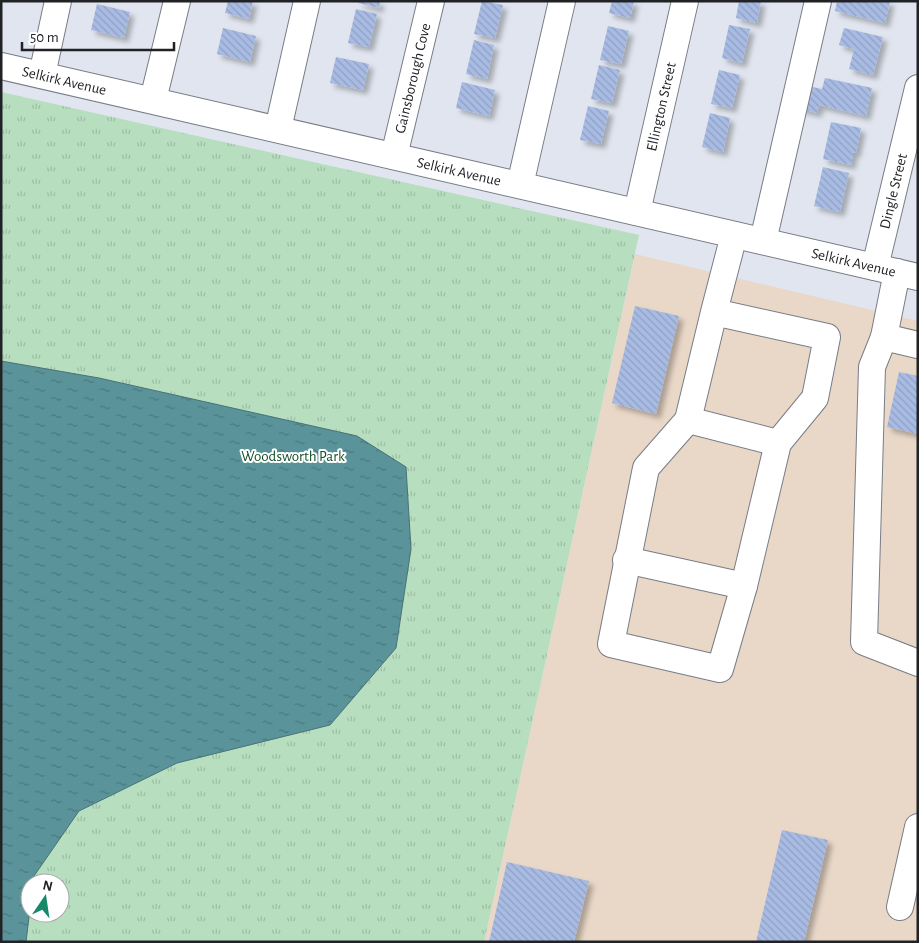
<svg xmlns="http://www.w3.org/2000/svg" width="919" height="943" viewBox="0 0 919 943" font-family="'Alegreya Sans',sans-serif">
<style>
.industrial{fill:#e9d7c7}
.park{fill:url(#park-tufts);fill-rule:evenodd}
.water{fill:url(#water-ripples);stroke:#497277}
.building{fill:url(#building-back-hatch);filter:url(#shadow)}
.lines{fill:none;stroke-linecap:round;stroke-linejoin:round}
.minor-casing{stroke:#787d86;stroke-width:28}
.minor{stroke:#fff;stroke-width:26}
.labels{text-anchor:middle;stroke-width:4;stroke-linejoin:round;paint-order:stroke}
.street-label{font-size:15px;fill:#202226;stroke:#fff}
.park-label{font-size:15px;fill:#114f26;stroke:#fff}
</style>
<defs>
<pattern id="park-tufts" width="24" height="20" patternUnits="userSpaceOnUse" patternTransform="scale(1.25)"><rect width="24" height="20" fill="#b7debf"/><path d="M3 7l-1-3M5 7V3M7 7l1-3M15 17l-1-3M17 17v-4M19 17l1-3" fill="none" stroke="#9dbea4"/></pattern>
<pattern id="water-ripples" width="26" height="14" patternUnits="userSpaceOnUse" patternTransform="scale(1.25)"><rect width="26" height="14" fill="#5a949a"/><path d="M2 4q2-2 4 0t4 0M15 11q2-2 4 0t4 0" fill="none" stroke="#4a787d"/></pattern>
<pattern id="building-back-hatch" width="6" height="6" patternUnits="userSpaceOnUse" patternTransform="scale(1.25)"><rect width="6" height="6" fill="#a8bbe3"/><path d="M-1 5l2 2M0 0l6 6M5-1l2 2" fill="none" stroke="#90a0c3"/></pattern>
<filter id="shadow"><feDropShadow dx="4.5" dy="4.5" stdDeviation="2.5" flood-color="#0004"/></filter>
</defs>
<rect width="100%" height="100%" fill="#e0e5ef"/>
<!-- industrial -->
<path class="industrial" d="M635,254L918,321V942H484Z"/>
<!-- park -->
<path class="park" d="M1,92L639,235L484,942H1ZM30,883H60V913H30Z"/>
<!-- water -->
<path class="water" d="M1,361L99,378L357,436L406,467L411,549L396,648L330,725L177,763L79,811L34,876L33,883H30V909L26,942H1Z"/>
<!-- building -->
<g class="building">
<path d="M228,1H253L249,19L225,13Z"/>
<path d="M359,1H380L379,8L358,3Z"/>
<path d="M482,1L503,5L495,38L474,34Z"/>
<path d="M612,1H634L630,18L609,13Z"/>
<path d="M739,1H761L757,23L736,18Z"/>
<path d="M837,1H890L885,23L835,11Z"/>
<path d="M97,4L130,12L124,38L91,30Z"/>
<path d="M356,9L377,14L369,47L348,43Z"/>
<path d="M729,25L750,29L742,63L722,58Z"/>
<path d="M608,26L629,31L621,64L600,60Z"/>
<path d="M223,28L256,36L250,62L217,54Z"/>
<path d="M844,28L883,37L873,75L849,69L854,49L839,45Z"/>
<path d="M474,40L494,45L487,79L466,74Z"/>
<path d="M336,57L369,64L363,90L330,83Z"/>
<path d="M599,65L620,70L612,103L591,99Z"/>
<path d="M719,70L740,75L732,108L711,104Z"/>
<path d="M825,78L872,88L866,116L819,105L817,113L797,108L802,85L822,89Z"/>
<path d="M462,82L495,90L489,116L456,108Z"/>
<path d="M588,106L609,111L601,144L580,140Z"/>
<path d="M710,113L730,118L723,152L702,147Z"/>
<path d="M831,122L861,128L856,153H853L851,165L823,159Z"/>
<path d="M823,167L849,173L840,212L814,206Z"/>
<path d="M635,306L679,316L656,414L612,403Z"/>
<path d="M899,372L918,376V434L887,427Z"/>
<path d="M782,830L828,840L804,942H756Z"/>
<path d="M507,862L589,881L574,942H489Z"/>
</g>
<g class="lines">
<!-- minor casing -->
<g class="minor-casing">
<g id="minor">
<path id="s1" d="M1,66L918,277"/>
<path d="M42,75L58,1"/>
<path d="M153,100L177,1"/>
<path d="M278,129L307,1"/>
<path id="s2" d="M394,156L431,1"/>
<path d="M520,185L562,1"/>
<path id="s3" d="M637,212L685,1"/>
<path d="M763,241L818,1"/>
<path id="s4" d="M875,267L918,88"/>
<path d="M897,272L884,337L918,345"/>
<path d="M714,312L827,337L815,398L778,443L744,586L720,669L611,644L646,468L688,420L714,312L734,235"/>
<path d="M884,337L872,367L864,642L918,663"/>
<path d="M688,420L778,443"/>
<path d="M626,560L744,586"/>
<path d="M900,907L918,827"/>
</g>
</g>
<!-- minor -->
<use href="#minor" class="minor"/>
</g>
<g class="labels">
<!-- street labels -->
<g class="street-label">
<text dy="5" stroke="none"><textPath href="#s2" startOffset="80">Gainsborough Cove</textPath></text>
<text dy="5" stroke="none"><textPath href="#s1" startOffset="65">Selkirk Avenue</textPath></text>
<text dy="5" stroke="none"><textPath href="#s3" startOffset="108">Ellington Street</textPath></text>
<text dy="5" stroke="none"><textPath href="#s1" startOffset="470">Selkirk Avenue</textPath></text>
<text dy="5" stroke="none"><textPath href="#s4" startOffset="78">Dingle Street</textPath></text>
<text dy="5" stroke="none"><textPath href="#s1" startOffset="875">Selkirk Avenue</textPath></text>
</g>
<!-- park labels -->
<g class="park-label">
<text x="293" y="461">Woodsworth Park</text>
</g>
</g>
<!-- border -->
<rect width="919" height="943" fill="none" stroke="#202226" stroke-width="5"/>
<!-- north arrow -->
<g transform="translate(45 898) rotate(13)"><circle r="24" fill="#ffffff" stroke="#a6a7a8"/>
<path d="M0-4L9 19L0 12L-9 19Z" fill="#178868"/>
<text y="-8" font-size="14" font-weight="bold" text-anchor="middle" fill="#202226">N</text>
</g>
<!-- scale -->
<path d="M22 42v8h152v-8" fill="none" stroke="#202226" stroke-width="2.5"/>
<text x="30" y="42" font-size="15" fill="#202226" stroke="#ffffff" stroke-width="4" paint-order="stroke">50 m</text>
</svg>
